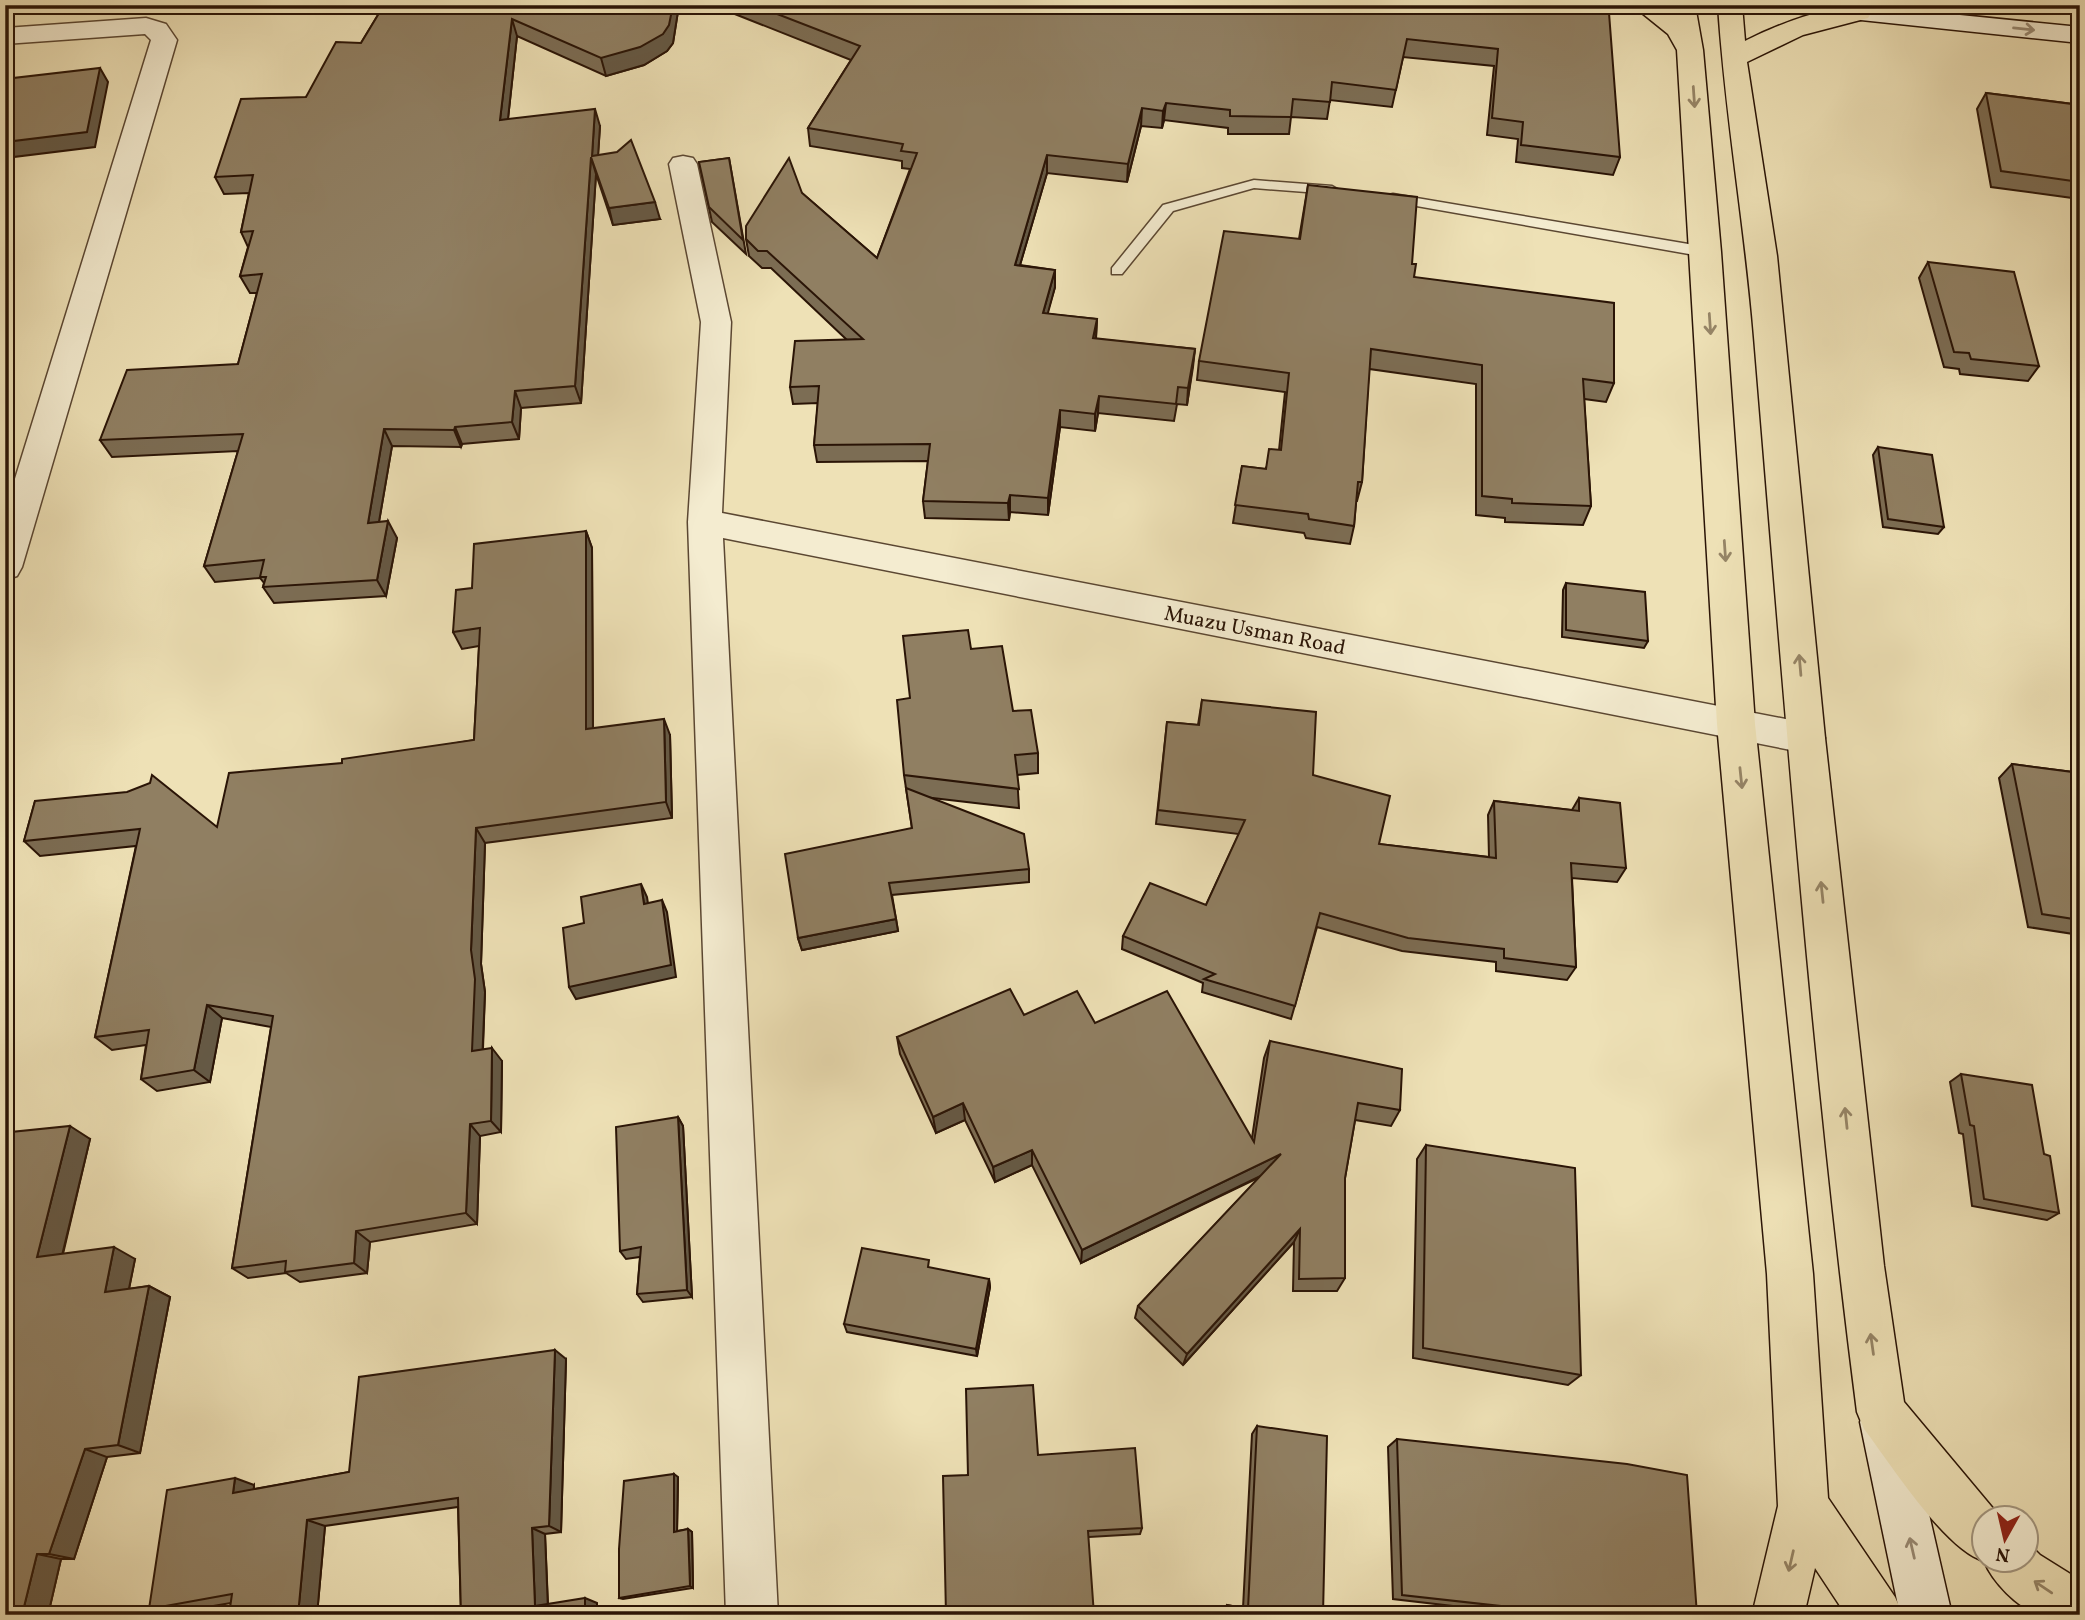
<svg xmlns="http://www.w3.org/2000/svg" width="2085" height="1620" viewBox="0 0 2085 1620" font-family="Vollkorn,serif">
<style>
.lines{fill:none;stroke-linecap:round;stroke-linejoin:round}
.lane-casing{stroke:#5b4732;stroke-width:3}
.street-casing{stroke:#5b4732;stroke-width:3}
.secondary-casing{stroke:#2a1406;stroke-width:3}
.primary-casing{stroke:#2a1406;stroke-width:3}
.lane{fill:#f4ecd0;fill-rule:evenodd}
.street{fill:#f4ecd0;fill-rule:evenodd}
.secondary{fill:#f4ecd0;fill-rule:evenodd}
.primary{fill:#eee1b6;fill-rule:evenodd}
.wall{fill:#7c6d54;stroke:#2a1406;stroke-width:2}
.shaded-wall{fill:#655945;stroke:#2a1406;stroke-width:2}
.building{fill:#907f62;stroke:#2a1406;stroke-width:2}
.oneway{stroke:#998b75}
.oneway2{stroke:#968567}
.labels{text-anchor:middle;stroke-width:6;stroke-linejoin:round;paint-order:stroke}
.street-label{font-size:21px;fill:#2a1406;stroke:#f4ecd0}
</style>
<rect width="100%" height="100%" fill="#eee1b6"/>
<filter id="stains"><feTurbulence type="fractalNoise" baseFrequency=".00286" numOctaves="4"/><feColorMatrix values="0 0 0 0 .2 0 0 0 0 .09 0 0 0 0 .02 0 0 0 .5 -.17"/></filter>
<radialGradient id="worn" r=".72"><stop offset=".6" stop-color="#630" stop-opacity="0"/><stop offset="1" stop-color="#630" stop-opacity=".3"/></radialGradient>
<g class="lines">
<!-- lane casing -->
<g class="lane-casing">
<g id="lane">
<path d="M1254,180L1332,186L1339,190L1332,194L1254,188L1173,211L1122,274H1112V268L1163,205Z"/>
<path d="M1393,194L1706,247L1713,252L1706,257L1388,201V195Z"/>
</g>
</g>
<!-- street casing -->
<g class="street-casing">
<g id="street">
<path d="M146,18L166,24L177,40L22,567L17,576L5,580V511L151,40L145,34L5,44V28Z"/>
<path d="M683,156L693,158L697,164L731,322L722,513L1806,723L1819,727L1825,738L1819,749L1806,753L723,538L778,1615H726L688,522L701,322L669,164L673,158Z"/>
</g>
</g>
<!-- secondary casing -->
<g class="secondary-casing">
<g id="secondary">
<path d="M1773,5H1861L2080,27V43L1785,12L1776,10Z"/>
<path d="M1884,1398L1901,1405L1908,1422L1952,1615H1900L1860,1422L1867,1405Z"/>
</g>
</g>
<!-- primary casing -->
<g class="primary-casing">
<g id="primary">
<path d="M1632,5H1661L1672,13L1671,5H1695L1703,50L1721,252L1755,724L1813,1274L1828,1498L1895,1597L1903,1615H1846L1815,1568L1804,1615H1752L1778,1506L1767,1274L1717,724L1677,50L1668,34Z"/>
<path d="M1718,5H1742L1745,41C1772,27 1838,0 1868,8L1871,13L1868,18L1803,35L1747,62L1777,256L1825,738L1884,1266L1904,1402L2001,1518H1983V1560H2025L2027,1542L2040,1555L2080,1580V1615C2068,1615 2051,1618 2040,1615C2017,1608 1992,1581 1984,1561C1946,1551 1890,1463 1864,1429L1857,1412C1811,1055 1784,696 1754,337C1745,226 1725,116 1718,5Z"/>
</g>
</g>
<!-- lane -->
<use href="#lane" class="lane"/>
<!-- street -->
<use href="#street" class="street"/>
<!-- secondary -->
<use href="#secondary" class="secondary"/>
<!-- primary -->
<use href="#primary" class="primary"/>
</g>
<!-- wall -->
<g class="wall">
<path d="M384,5H679L673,43L667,51L644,65L606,76L517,36L508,119L600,126L598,155L660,219L613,225L596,174L581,403L521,408L519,439L462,444L461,447L392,446L379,522L397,538L386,596L274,603L263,587L264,583L260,578L215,582L204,566L238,451L112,457L100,440L238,364L257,293H250L240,276L248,247L241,232L249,193L224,194L215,177L306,97L361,43Z"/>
<path d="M712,5H1496L1553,11L1554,8L1620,157L1613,175L1516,162L1518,139L1487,135L1494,66L1403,57L1392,107L1330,100L1327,119L1291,117L1289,134H1228V128L1164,120L1162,128L1141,126L1127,182L1047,173L1020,265L1055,270V287L1047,314L1097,319L1096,339L1195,349L1187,405L1177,404L1174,421L1098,413L1095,431L1060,427L1048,515L1010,512L1009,520L925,518L923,501L928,461L817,462L814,445L818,403L793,404L790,387L847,340L771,268H762L749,256L746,239L802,193L877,258L910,169L902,168V161L810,146L808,128L851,60Z"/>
<path d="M1986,93L2080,105V199L1991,187L1977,109Z"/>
<path d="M729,158L746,254L712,222L699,162Z"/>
<path d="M1308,185L1412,264L1414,277L1614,383L1606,402L1584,399L1591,506L1583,525L1505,522V518L1476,515V384L1369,369L1362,482L1357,501H1356L1354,526L1350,544L1306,538L1304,533L1233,523L1242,466L1265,469L1279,450L1285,392L1197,380L1199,361L1299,239Z"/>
<path d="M1928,262L2039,366L2028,381L1960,374L1959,369L1944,367L1919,278Z"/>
<path d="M1878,447L1944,527L1938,534L1883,527L1873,455Z"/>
<path d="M586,531L592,548L593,728L670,735L672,818L485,843L481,964L485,992L483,1049L502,1061L501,1132L480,1136L477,1224L370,1242L367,1273L300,1282L286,1273L248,1278L232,1268L271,1027L222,1018L210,1082L157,1091L141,1079L146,1045L112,1050L95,1037L136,846L40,856L24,841L35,801L217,827L342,763L474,740L479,646L462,649L453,632L472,588Z"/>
<path d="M1566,583L1648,641L1644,648L1562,637L1563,590Z"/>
<path d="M971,649L1013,711L1038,753V773L1017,775L1019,808L932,798L1029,869V882L892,895L898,931L802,950L798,938L912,828L904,775L910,698Z"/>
<path d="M1202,700L1313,775L1379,844L1489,857L1488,815L1494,801L1572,810L1579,798L1626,868L1617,882L1572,878L1576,967L1567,980L1496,971V962L1402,951L1317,927L1291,1019L1202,992L1203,983L1122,949L1123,936L1206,905L1239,834L1156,824L1167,722L1198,725Z"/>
<path d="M2012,764L2080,773V935L2028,927L1999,778Z"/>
<path d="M1024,1015L1095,1023L1252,1138L1264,1058L1270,1041L1400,1110L1391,1126L1355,1120L1345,1178V1278L1337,1291H1293L1294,1242L1183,1365L1135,1318L1138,1306L1260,1177L1081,1263L1032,1165L995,1182L965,1120L936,1133L900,1054L897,1037Z"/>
<path d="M1961,1074L2044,1154L2059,1213L2047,1220L1972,1206L1963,1134L1959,1133L1950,1082Z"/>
<path d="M678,1117L683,1126L692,1297L643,1302L637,1294L640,1257L626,1259L620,1251Z"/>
<path d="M11,1132L90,1139L63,1254L135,1259L129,1289L149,1286L170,1297L140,1453L107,1457L74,1559H61L48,1615H5Z"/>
<path d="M1426,1145L1581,1375L1568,1385L1413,1358L1417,1159Z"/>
<path d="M989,1279L990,1287L977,1356L847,1332L844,1324Z"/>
<path d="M566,1359L561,1532L545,1534L548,1604L597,1603L461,1615L458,1507L325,1526L317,1615H229L231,1603L172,1613L149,1609L254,1485V1489L349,1472Z"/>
<path d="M1257,1426L1323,1615H1222L1223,1609L1227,1605L1243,1608L1252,1434Z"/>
<path d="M1397,1439L1697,1615H1531L1393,1599L1388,1447Z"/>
<path d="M1038,1455L1142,1528L1140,1534L1089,1537L968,1475Z"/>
<path d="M678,1477L677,1531L688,1529L692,1532L693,1588L623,1599L619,1598Z"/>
</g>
<!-- shaded-wall -->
<g class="shaded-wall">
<path d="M673,5H679L673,43L667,51L644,65L606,76L601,58Z"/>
<path d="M512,19L517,36L506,137L500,120Z"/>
<path d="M100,68L108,82L95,147L5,158V142Z"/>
<path d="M1166,103L1164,120L1162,128L1163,111Z"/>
<path d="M1142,108L1141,126L1127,182L1128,164Z"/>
<path d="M595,109L600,126L597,172L592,156Z"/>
<path d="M1047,155V173L1015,282V265Z"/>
<path d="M591,157L596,174L581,403L575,386Z"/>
<path d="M655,202L660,219L613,225L609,208Z"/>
<path d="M1055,270V287L1043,331V313Z"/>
<path d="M1097,319L1096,336L1092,356L1093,338Z"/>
<path d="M1195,349L1193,367L1187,405L1188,388Z"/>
<path d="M515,391L521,408L519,439L512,422Z"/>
<path d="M1099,396L1098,413L1095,431V414Z"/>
<path d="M1060,410V427L1048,515V498Z"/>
<path d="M455,427L462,444L461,447L454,430Z"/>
<path d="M384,429L392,446L376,539L368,523Z"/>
<path d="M1010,495V512L1009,520L1008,503Z"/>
<path d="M388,521L397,538L386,596L377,580Z"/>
<path d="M586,531L592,548L593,745L586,729Z"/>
<path d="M664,719L670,735L672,818L666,802Z"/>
<path d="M476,828L485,843L481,964L485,992L482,1064L472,1051L471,950Z"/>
<path d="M641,884L647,897L650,916L644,904Z"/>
<path d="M662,900L667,912L676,977L576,999L569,987Z"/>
<path d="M896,919L898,931L802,950L798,938Z"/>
<path d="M207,1005L222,1018L210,1082L194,1070Z"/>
<path d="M492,1048L502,1061L501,1132L491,1121Z"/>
<path d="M963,1103L965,1120L936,1133L933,1117Z"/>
<path d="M678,1117L683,1126L692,1297L687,1290Z"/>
<path d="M470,1124L480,1136L477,1224L466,1213Z"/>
<path d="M70,1126L90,1139L59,1268L37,1257Z"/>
<path d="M1032,1150V1165L995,1182L993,1167Z"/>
<path d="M1281,1154L1275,1169L1081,1263L1082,1250Z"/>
<path d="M1300,1229L1294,1242L1183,1365L1187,1354Z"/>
<path d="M356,1231L370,1242L367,1273L354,1263Z"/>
<path d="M114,1247L135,1259L126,1303L105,1292Z"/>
<path d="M989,1279L990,1287L977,1356L976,1349Z"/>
<path d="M149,1286L170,1297L140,1453L118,1445Z"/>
<path d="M555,1350L566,1359L561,1532L549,1526Z"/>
<path d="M85,1449L107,1457L74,1559L49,1554Z"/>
<path d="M674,1474L678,1477L677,1534L674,1532Z"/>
<path d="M235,1478L254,1485L253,1500L233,1493Z"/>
<path d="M307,1520L325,1526L317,1615H298Z"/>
<path d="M532,1528L545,1534L548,1610L535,1606Z"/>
<path d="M688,1529L692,1532L693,1588L690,1586Z"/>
<path d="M37,1554L61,1559L48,1615H22Z"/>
<path d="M585,1598L597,1603V1615H585Z"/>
</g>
<!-- building -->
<g class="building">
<path d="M384,5H673L669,25L663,34L640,47L601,58L512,19L500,120L595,109L592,156L617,152L631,140L655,202L609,208L591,157L575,386L515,391L512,422L455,427L454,430L384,429L368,523L388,521L377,580L263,587L266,577H260L264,560L204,566L243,434L100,440L127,370L238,364L262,274L240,276L253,231L241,232L253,175L215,177L241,99L306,97L336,42L361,43Z"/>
<path d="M754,5H1496L1554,12V8L1609,13L1620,157L1521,145L1523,122L1492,118L1498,49L1407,39L1396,90L1332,82L1330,102L1293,99L1291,117L1230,116V110L1166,103L1163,111L1142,108L1128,164L1047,155L1015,265L1055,270L1043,313L1097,319L1093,338L1195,349L1188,388L1178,387L1176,404L1099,396L1095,414L1060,410L1048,498L1010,495L1008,503L923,501L930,444L814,445L819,386L790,387L795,341L863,339L767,251H758L746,239V226L789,158L802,193L877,258L917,153L901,151L903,144L808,128L860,46Z"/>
<path d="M100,68L87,132L5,142V79Z"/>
<path d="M1986,93L2080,105V182L2001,171Z"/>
<path d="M729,158L743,240L709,207L699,162Z"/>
<path d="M1308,185L1417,197L1412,264H1416L1414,277L1614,303V383L1583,379L1591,506L1512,503V499L1482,496V365L1371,349L1362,482H1358L1354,526L1309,519L1308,514L1235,505L1242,466L1266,469L1269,449L1281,450L1289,373L1199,361L1224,231L1300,239Z"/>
<path d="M1928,262L2014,272L2039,366L1971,359L1969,353L1954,352Z"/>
<path d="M1878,447L1932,455L1944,527L1888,519Z"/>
<path d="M586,531V729L664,719L666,802L476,828L471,950L475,979L472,1051L492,1048L491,1121L470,1124L466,1213L356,1231L354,1263L285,1272L286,1261L232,1268L273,1016L207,1005L194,1070L141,1079L149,1030L95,1037L140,829L24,841L35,801L127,792L150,783L152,775L217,827L229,773L342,763V759L474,740L480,628L453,632L456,590L472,588L474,544Z"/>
<path d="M1566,583L1645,592L1648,641L1566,630Z"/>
<path d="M968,630L971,649L1002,646L1013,711L1031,710L1038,753L1015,755L1019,789L904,775L897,700L910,698L903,636Z"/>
<path d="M1202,700L1316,712L1313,775L1390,796L1379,844L1496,858L1494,801L1579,811V798L1620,803L1626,868L1571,863L1576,967L1504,958V949L1408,938L1320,913L1295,1006L1204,979L1215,974L1123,936L1150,883L1206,905L1245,820L1158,810L1167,722L1199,725Z"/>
<path d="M2012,764L2080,773V920L2042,914Z"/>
<path d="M906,788L1024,834L1029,869L889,883L896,919L798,938L785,854L912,828Z"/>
<path d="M641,884L644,904L662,900L671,965L569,987L563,928L584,923L581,897Z"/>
<path d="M1010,989L1024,1015L1077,991L1095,1023L1167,991L1254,1142L1270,1041L1402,1069L1400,1110L1358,1103L1345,1178V1278L1299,1279L1300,1229L1187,1354L1138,1306L1281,1154L1082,1250L1032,1150L993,1167L963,1103L933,1117L897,1037Z"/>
<path d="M1961,1074L2032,1085L2044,1154L2050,1156L2059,1213L1984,1199L1974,1126L1970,1125Z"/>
<path d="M678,1117L687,1290L637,1294L641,1247L620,1251L616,1127Z"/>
<path d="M70,1126L37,1257L114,1247L105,1292L149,1286L118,1445L85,1449L49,1554H37L22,1615H5V1154L11,1132Z"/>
<path d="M1426,1145L1575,1168L1581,1375L1423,1348Z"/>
<path d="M862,1248L929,1260L928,1267L989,1279L976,1349L844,1324Z"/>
<path d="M555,1350L549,1526L532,1528L535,1606L585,1598V1615H461L458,1498L307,1520L298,1615H229L232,1594L149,1609L167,1490L235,1478L233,1493L349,1472L359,1377Z"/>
<path d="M1033,1385L1038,1455L1135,1448L1142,1528L1088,1531L1094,1615H946L943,1476L968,1475L966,1389Z"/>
<path d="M1257,1426L1327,1436L1323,1615H1227V1605L1248,1609Z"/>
<path d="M1397,1439L1627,1464L1687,1475L1697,1615H1545V1611L1402,1595Z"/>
<path d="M674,1474V1532L688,1529L690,1586L619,1598V1549L624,1481Z"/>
</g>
<!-- one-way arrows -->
<defs><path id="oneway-shaft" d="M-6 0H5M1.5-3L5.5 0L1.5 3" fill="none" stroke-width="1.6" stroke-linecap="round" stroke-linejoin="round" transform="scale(1.75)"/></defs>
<g class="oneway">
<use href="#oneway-shaft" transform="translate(2024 29) rotate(6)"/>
<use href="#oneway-shaft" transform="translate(1912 1548) rotate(-103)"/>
</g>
<g class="oneway2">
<use href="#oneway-shaft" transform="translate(1694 97) rotate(86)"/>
<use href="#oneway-shaft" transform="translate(1710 324) rotate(86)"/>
<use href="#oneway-shaft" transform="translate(1725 551) rotate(86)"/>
<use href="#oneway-shaft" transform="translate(1800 665) rotate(-95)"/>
<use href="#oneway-shaft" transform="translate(1741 778) rotate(84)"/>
<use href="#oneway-shaft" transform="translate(1822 892) rotate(-96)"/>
<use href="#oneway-shaft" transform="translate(1846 1118) rotate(-96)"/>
<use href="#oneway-shaft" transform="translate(1872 1344) rotate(-98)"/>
<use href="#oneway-shaft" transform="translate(1791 1561) rotate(103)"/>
<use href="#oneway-shaft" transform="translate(2043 1587) rotate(-146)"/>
</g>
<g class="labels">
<!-- street labels -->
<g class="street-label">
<text transform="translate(1255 630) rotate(11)" y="7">Muazu Usman Road</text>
</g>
</g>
<!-- margin -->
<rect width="2085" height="1620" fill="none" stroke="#eee1b6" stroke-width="28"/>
<rect x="7" y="7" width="2071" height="1606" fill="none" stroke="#2a1406" stroke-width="3.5"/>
<rect x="14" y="14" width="2057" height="1592" fill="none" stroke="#2a1406" stroke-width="2"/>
<!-- north arrow -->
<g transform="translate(2005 1539) rotate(188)"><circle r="33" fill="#f4ecd0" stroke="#a3967f" stroke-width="2"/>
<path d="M0-5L12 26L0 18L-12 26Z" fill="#8f2418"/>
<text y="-10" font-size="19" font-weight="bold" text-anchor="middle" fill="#2a1406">N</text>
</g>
<rect width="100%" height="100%" filter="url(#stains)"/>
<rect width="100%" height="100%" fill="url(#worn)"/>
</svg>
